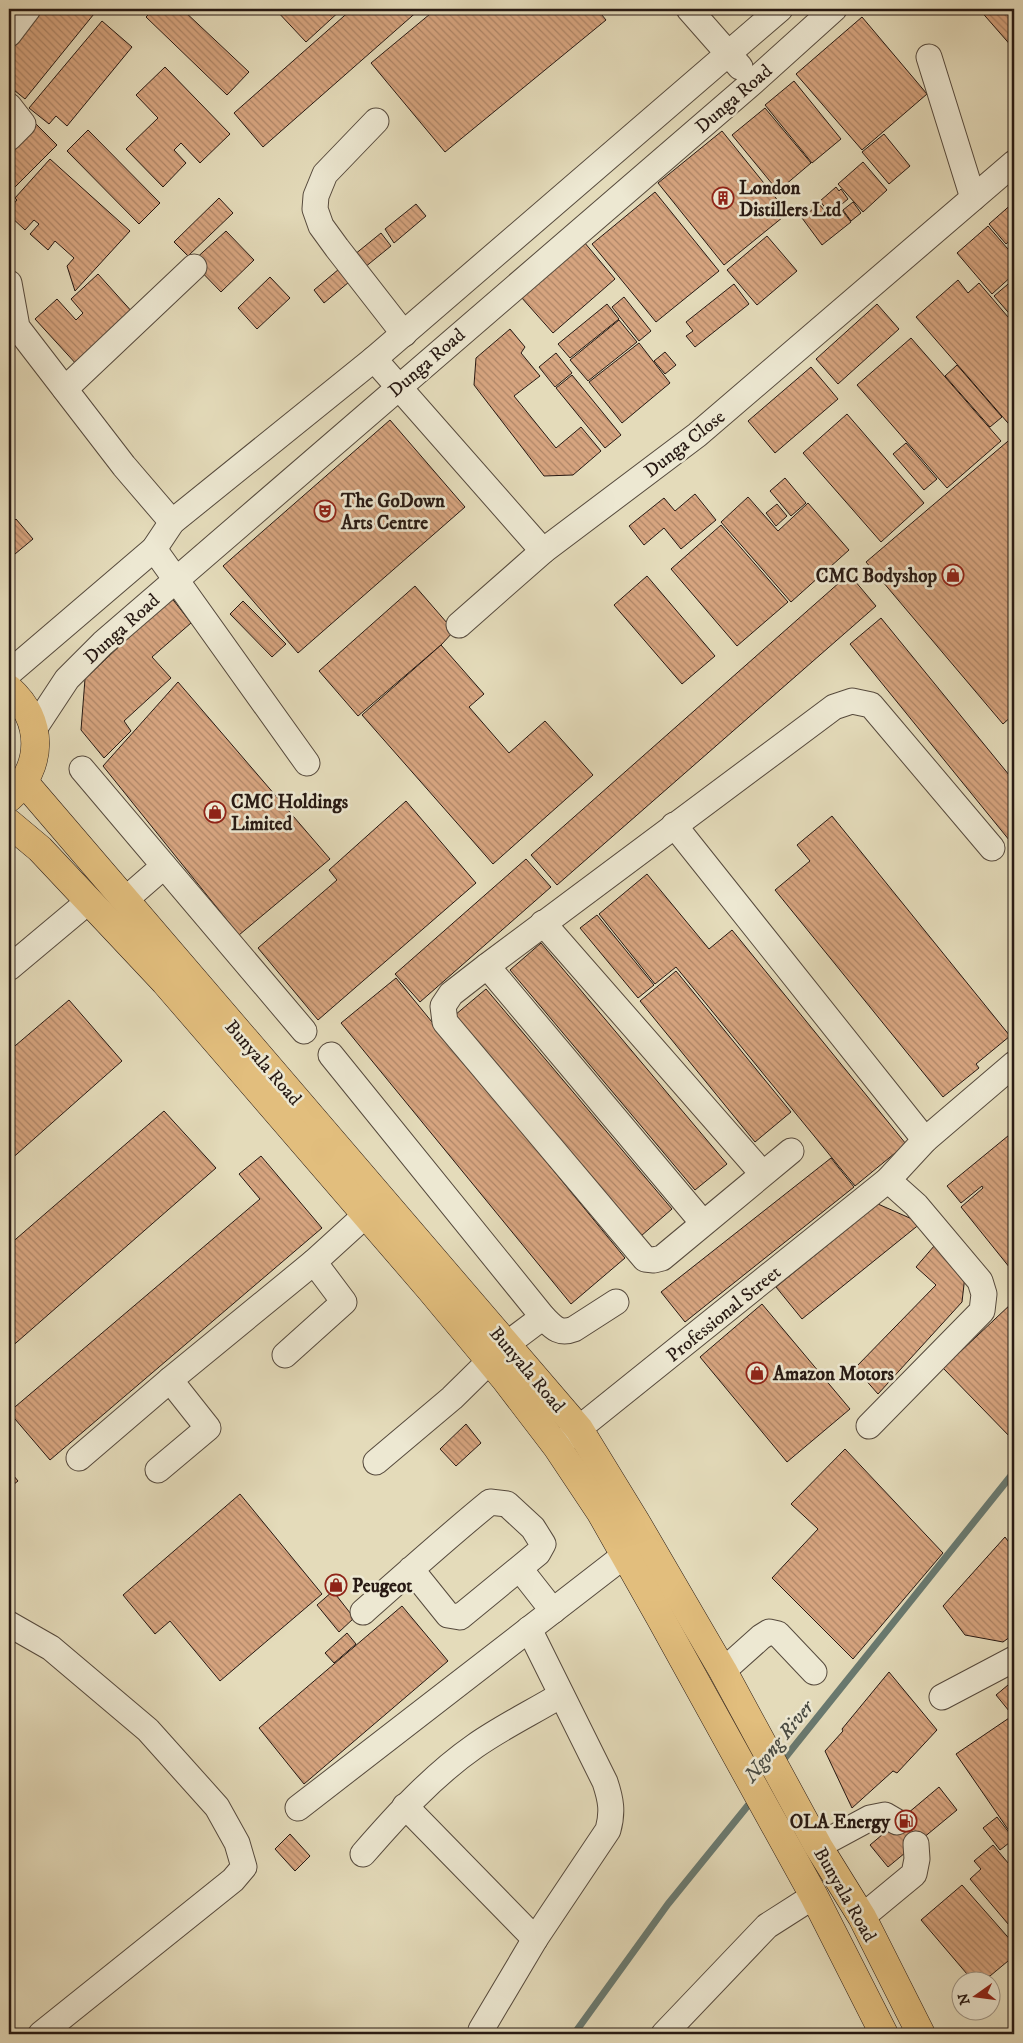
<svg xmlns="http://www.w3.org/2000/svg" width="1023" height="2043" viewBox="0 0 1023 2043" font-family="'IM FELL DW Pica',serif">
<style>
.lines{fill:none;stroke-linecap:round;stroke-linejoin:round}
.stream{stroke:#697a71;stroke-width:7}
.building{fill:url(#building-back-hatch);stroke:#271913}
.minor-casing{stroke:#564a3d;stroke-width:27}
.major-casing{stroke:#271913;stroke-width:29}
.minor{stroke:#ede8d2;stroke-width:25}
.major{stroke:#e2be7d;stroke-width:28}
.labels{text-anchor:middle;stroke-width:5;stroke-linejoin:round;paint-order:stroke}
.street-label{font-size:19px;fill:#271913;stroke:#ede8d2}
.poi-label{font-size:19px;font-weight:bold;fill:#271913;stroke:#ede8d2;text-anchor:start}
.water-label{font-size:20px;font-style:italic;fill:#484a42;stroke:#ede8d2}
</style>
<defs>
<pattern id="building-back-hatch" width="6" height="6" patternUnits="userSpaceOnUse" patternTransform="scale(1.25)"><rect width="6" height="6" fill="#d6a47f"/><path d="M-1 5l2 2M0 0l6 6M5-1l2 2" fill="none" stroke="#ae8567"/></pattern>
</defs>
<rect width="100%" height="100%" fill="#e4dbba"/>
<filter id="stains"><feTurbulence type="fractalNoise" baseFrequency=".004" numOctaves="4"/><feColorMatrix values="0 0 0 0 .2 0 0 0 0 .09 0 0 0 0 .02 0 0 0 .5 -.17"/></filter>
<radialGradient id="worn" r=".72"><stop offset=".6" stop-color="#630" stop-opacity="0"/><stop offset="1" stop-color="#630" stop-opacity=".3"/></radialGradient>
<g class="lines">
<!-- stream -->
<g class="stream">
<path d="M780,1764L1014,1472"/>
<path d="M574,2034L668,1904L754,1798"/>
</g>
</g>
<!-- building -->
<g class="building">
<path d="M33,9H98L25,99L9,86V39Z"/>
<path d="M154,9H182L249,72L227,95L146,17Z"/>
<path d="M275,9H342L306,42Z"/>
<path d="M352,9H420L263,147L234,113Z"/>
<path d="M436,9H597L606,20L445,152L371,63Z"/>
<path d="M979,9H1014V46L1013,48Z"/>
<path d="M862,17L927,94L862,150L796,74Z"/>
<path d="M102,21L132,47L67,126L56,116L49,124L29,108Z"/>
<path d="M165,67L230,134L200,163L181,143L174,150L186,163L163,187L126,149L158,118L136,95Z"/>
<path d="M794,81L841,139L812,163L765,105Z"/>
<path d="M765,108L811,163L778,191L732,135Z"/>
<path d="M33,121L57,145L9,193V145Z"/>
<path d="M88,130L160,203L139,224L67,151Z"/>
<path d="M722,131L788,213L724,265L658,183Z"/>
<path d="M884,134L910,166L889,184L862,152Z"/>
<path d="M50,159L130,231L75,291L67,266L74,258L55,241L48,250L30,234L39,224L34,220L25,230L9,215V209L17,200L15,198Z"/>
<path d="M863,162L887,190L863,212L838,184Z"/>
<path d="M836,187L839,191L841,189L848,199L830,214L820,201Z"/>
<path d="M655,192L719,271L656,322L592,244Z"/>
<path d="M219,198L233,213L188,256L174,242Z"/>
<path d="M853,202L861,213L851,221L843,210Z"/>
<path d="M1014,202V237L1006,244L989,224Z"/>
<path d="M416,204L426,216L394,243L385,229Z"/>
<path d="M819,204L831,218L842,210L851,222L822,245L802,218Z"/>
<path d="M988,226L1014,256V274L992,294L957,253Z"/>
<path d="M226,231L254,260L221,292L192,262Z"/>
<path d="M381,233L391,246L359,272L349,259Z"/>
<path d="M767,236L797,271L757,305L727,270Z"/>
<path d="M584,242L615,279L553,333L521,297Z"/>
<path d="M345,264L355,277L324,303L314,290Z"/>
<path d="M98,274L134,314L78,366L35,319L57,299L76,320L83,313L71,299Z"/>
<path d="M270,277L290,298L257,329L238,308Z"/>
<path d="M1014,279V319L994,296Z"/>
<path d="M958,280L968,293L979,283L1014,324V430L916,317Z"/>
<path d="M734,284L749,304L695,347L686,336L693,331L686,322Z"/>
<path d="M624,297L651,331L639,341L612,307Z"/>
<path d="M607,304L619,319L570,358L558,344Z"/>
<path d="M877,304L899,329L838,384L816,359Z"/>
<path d="M619,320L637,342L588,381L570,360Z"/>
<path d="M510,329L525,347L521,353L540,376L514,396L556,448L581,427L601,451L573,475L544,476L474,385L476,358Z"/>
<path d="M911,338L1001,441L947,488L857,385Z"/>
<path d="M639,343L670,383L622,423L589,382Z"/>
<path d="M665,352L676,365L665,374L654,361Z"/>
<path d="M556,353L572,373L555,387L539,367Z"/>
<path d="M957,365L1002,417L990,427L945,376Z"/>
<path d="M811,367L838,399L775,453L748,421Z"/>
<path d="M572,375L621,435L605,448L556,388Z"/>
<path d="M847,414L924,503L881,542L803,453Z"/>
<path d="M390,420L465,507L298,653L223,566Z"/>
<path d="M1014,436V714L1003,724L866,562Z"/>
<path d="M906,443L937,479L924,490L893,454Z"/>
<path d="M785,478L806,503L791,516L770,491Z"/>
<path d="M695,494L716,520L681,549L664,528L644,545L629,526L664,498L675,511Z"/>
<path d="M748,497L778,531L808,503L849,550L791,602L721,522Z"/>
<path d="M777,504L787,516L776,526L766,513Z"/>
<path d="M16,519L33,539L9,559V525Z"/>
<path d="M721,525L788,602L737,646L671,569Z"/>
<path d="M849,574L876,606L557,885L531,855Z"/>
<path d="M647,576L715,656L682,684L614,605Z"/>
<path d="M415,586L454,631L441,645L358,716L319,671Z"/>
<path d="M171,597L191,623L152,657L171,678L124,721L131,731L104,758L81,730L85,679Z"/>
<path d="M243,601L286,644L272,657L230,614Z"/>
<path d="M881,618L1014,781V846L850,644Z"/>
<path d="M441,645L484,694L469,707L509,753L545,721L593,775L493,864L362,715Z"/>
<path d="M178,682L330,859L239,935L103,766Z"/>
<path d="M406,801L476,883L318,1020L258,948L337,880L329,870Z"/>
<path d="M832,816L1010,1036L976,1064L979,1068L943,1097L775,890L810,861L797,845Z"/>
<path d="M526,859L551,887L420,1002L395,974Z"/>
<path d="M647,874L709,949L732,930L906,1144L855,1186L676,967L655,984L599,914Z"/>
<path d="M597,915L654,985L638,998L580,928Z"/>
<path d="M541,943L727,1164L695,1190L510,970Z"/>
<path d="M676,971L791,1112L755,1142L640,1001Z"/>
<path d="M396,978L625,1258L571,1304L341,1023Z"/>
<path d="M486,989L672,1209L641,1236L455,1015Z"/>
<path d="M69,1000L122,1061L9,1161V1051Z"/>
<path d="M164,1111L216,1168L9,1349V1245Z"/>
<path d="M1014,1131V1273L961,1207L983,1188L982,1186L961,1203L947,1186Z"/>
<path d="M261,1156L322,1228L50,1460L9,1412L260,1199L239,1174Z"/>
<path d="M831,1158L854,1187L685,1322L661,1292Z"/>
<path d="M878,1204L921,1223L802,1319L776,1287Z"/>
<path d="M941,1238L966,1267L962,1302L878,1394L855,1368L936,1285L916,1267Z"/>
<path d="M1012,1303L1014,1305V1441L943,1368Z"/>
<path d="M762,1304L850,1409L787,1462L700,1357Z"/>
<path d="M466,1424L481,1443L456,1466L440,1449Z"/>
<path d="M845,1449L943,1553L853,1659L772,1578L818,1529L791,1504Z"/>
<path d="M9,1470L18,1481L9,1488Z"/>
<path d="M240,1494L322,1594L220,1681L170,1621L155,1634L123,1595Z"/>
<path d="M1005,1537L1014,1549V1634L1003,1642L965,1635L943,1606Z"/>
<path d="M333,1591L354,1618L339,1632L317,1605Z"/>
<path d="M402,1606L448,1661L304,1784L259,1728Z"/>
<path d="M347,1633L356,1644L334,1663L325,1653Z"/>
<path d="M889,1672L937,1730L897,1773L893,1771L852,1808L825,1751L843,1731L842,1729Z"/>
<path d="M1014,1680V1717L996,1695Z"/>
<path d="M1012,1716L1014,1718V1838L956,1754Z"/>
<path d="M939,1787L957,1810L888,1867L870,1845Z"/>
<path d="M997,1817L1014,1839L1000,1850L983,1828Z"/>
<path d="M290,1834L310,1856L295,1871L275,1849Z"/>
<path d="M993,1845L1014,1870V1931L970,1879L981,1869L974,1861Z"/>
<path d="M962,1885L1014,1944V1956L990,1976L967,1974L921,1920Z"/>
</g>
<g class="lines">
<!-- minor casing -->
<g class="minor-casing">
<g id="minor">
<path d="M689,9L740,67"/>
<path d="M9,34L28,9"/>
<path d="M929,57L973,198"/>
<path d="M9,106L23,124L9,138"/>
<path d="M376,121L325,174L316,196L315,209L321,226L337,248L404,334"/>
<path d="M9,283L17,327L124,466L172,522"/>
<path d="M374,359L543,551L697,435L1014,163"/>
<path d="M65,389L194,267"/>
<path d="M154,549L307,763"/>
<path d="M459,625L543,551"/>
<path d="M9,673L154,549L172,522L374,359L780,9"/>
<path d="M34,729L67,679L103,643L753,82L834,9"/>
<path d="M82,769L304,1031"/>
<path d="M674,825L925,1140"/>
<path d="M125,900L164,866"/>
<path d="M543,923L762,1173"/>
<path d="M487,966L703,1223"/>
<path d="M9,968L89,901"/>
<path d="M331,1055L543,1317C553,1327 559,1335 574,1329L616,1302"/>
<path d="M791,1151L662,1258L654,1260L645,1259L445,1022L443,1006L451,994L487,966L834,707L852,701L871,705L992,848"/>
<path d="M285,1355L344,1302L314,1262"/>
<path d="M869,1426L982,1311L984,1294L980,1281L916,1205L888,1180"/>
<path d="M562,1442L888,1180L925,1140L1014,1064"/>
<path d="M79,1458L170,1380"/>
<path d="M376,1462L452,1398L507,1344L543,1317"/>
<path d="M158,1470L208,1428L170,1380L314,1262L381,1201"/>
<path d="M520,1569L553,1611"/>
<path d="M363,1612C405,1575 447,1537 490,1502L507,1504L533,1528L543,1544L538,1553L460,1617L448,1615L411,1569"/>
<path d="M9,1624L51,1648L148,1730L217,1807L237,1843L244,1867L233,1880L41,2034"/>
<path d="M723,1671L761,1637L769,1632L778,1634L814,1672"/>
<path d="M942,1697L1014,1659"/>
<path d="M405,1806L535,1939"/>
<path d="M298,1808L625,1555"/>
<path d="M818,1846L870,1818L885,1815L897,1822"/>
<path d="M363,1854C397,1815 432,1776 475,1746C502,1727 533,1712 561,1695"/>
<path d="M862,1917L914,1874L917,1859L916,1844"/>
<path d="M481,2030L535,1939L608,1830C613,1812 611,1800 605,1782L529,1629"/>
<path d="M664,2034L767,1926L814,1896"/>
</g>
</g>
<!-- major casing -->
<g class="major-casing">
<g id="major">
<path d="M9,689C44,720 44,767 9,798"/>
<path d="M24,782L579,1429L636,1522L723,1671L818,1846L862,1917L921,2034"/>
<path d="M9,823L40,849L165,982L430,1289L505,1379L557,1447L601,1513L661,1619L814,1896L884,2034"/>
</g>
</g>
<!-- minor -->
<use href="#minor" class="minor"/>
<!-- major -->
<use href="#major" class="major"/>
</g>
<!-- icons -->
<defs>
<g id="building-ring" transform="scale(1.125)"><circle r="9.5" fill="#ede8d2" stroke="#8f2418" stroke-width="1.5"/><path d="M-4-6H4V6H1V3H-1V6H-4ZM-2.5-4.3h1.7v1.8h-1.7ZM.8-4.3h1.7v1.8H.8ZM-2.5-1h1.7V.8h-1.7ZM.8-1h1.7V.8H.8Z" fill="#8f2418"/></g>
<g id="theatre-ring" transform="scale(1.125)"><circle r="9.5" fill="#ede8d2" stroke="#8f2418" stroke-width="1.5"/><path d="M-5-5.5Q0-4 5-5.5V0Q5 5 0 6Q-5 5-5 0ZM-3.3-2.5H-1v1.5H-3.3ZM1-2.5H3.3v1.5H1ZM-2.8 1Q0 5.5 2.8 1Z" fill="#8f2418"/></g>
<g id="shop-ring" transform="scale(1.125)"><circle r="9.5" fill="#ede8d2" stroke="#8f2418" stroke-width="1.5"/><path d="M-5-2.5h2.3a2.7 3.5 0 0 1 5.4 0H5L5.5 6h-11ZM-1.5-2.5h3a1.5 2.3 0 0 0-3 0Z" fill="#8f2418"/></g>
<g id="fuel-ring" transform="scale(1.125)"><circle r="9.5" fill="#ede8d2" stroke="#8f2418" stroke-width="1.5"/><path d="M-5.5-6h7V0h2V4h1.3V-2.5L3-4.5l.8-.8L6-3V5H2.5V1h-1V6h-7ZM-4.2-4.7v3.2H.2V-4.7Z" fill="#8f2418"/></g>
</defs>
<g fill-rule="evenodd">
<use href="#building-ring" x="723" y="198"/>
<use href="#theatre-ring" x="325" y="511"/>
<use href="#shop-ring" x="953" y="575"/>
<use href="#shop-ring" x="215" y="812"/>
<use href="#shop-ring" x="757" y="1373"/>
<use href="#shop-ring" x="336" y="1585"/>
<use href="#fuel-ring" x="906" y="1821"/>
</g>
<g class="labels">
<!-- street labels -->
<g class="street-label">
<text transform="translate(733 98) rotate(-41)" y="7">Dunga Road</text>
<text transform="translate(426 362) rotate(-41)" y="7">Dunga Road</text>
<text transform="translate(684 443) rotate(-38)" y="7">Dunga Close</text>
<text transform="translate(121 628) rotate(-42)" y="7">Dunga Road</text>
<text transform="translate(264 1062) rotate(49)" y="7">Bunyala Road</text>
<text transform="translate(723 1313) rotate(-39)" y="7">Professional Street</text>
<text transform="translate(528 1369) rotate(50)" y="7">Bunyala Road</text>
<text transform="translate(846 1894) rotate(60)" y="7">Bunyala Road</text>
</g>
<!-- poi labels -->
<g class="poi-label">
<text x="739" y="194">London<tspan x="739" dy="22">Distillers Ltd</tspan></text>
<text x="341" y="507">The GoDown<tspan x="341" dy="22">Arts Centre</tspan></text>
<text x="937" y="582" text-anchor="end">CMC Bodyshop</text>
<text x="231" y="808">CMC Holdings<tspan x="231" dy="22">Limited</tspan></text>
<text x="773" y="1380">Amazon Motors</text>
<text x="352" y="1592">Peugeot</text>
<text x="890" y="1828" text-anchor="end">OLA Energy</text>
</g>
<!-- water labels -->
<g class="water-label">
<text transform="translate(778 1741) rotate(-51)" y="7">Ngong River</text>
</g>
</g>
<!-- margin -->
<rect width="1023" height="2043" fill="none" stroke="#e4dbba" stroke-width="30"/>
<rect x="10" y="10" width="1003" height="2023" fill="none" stroke="#271913" stroke-width="2.5"/>
<rect x="15" y="15" width="993" height="2013" fill="none" stroke="#271913"/>
<!-- north arrow -->
<g transform="translate(976 1996) rotate(256)"><circle r="24" fill="#ede8d2" stroke="#9e9586"/>
<path d="M0-4L9 19L0 12L-9 19Z" fill="#8f2418"/>
<text y="-8" font-size="14" font-weight="bold" text-anchor="middle" fill="#271913">N</text>
</g>
<rect width="100%" height="100%" filter="url(#stains)"/>
<rect width="100%" height="100%" fill="url(#worn)"/>
</svg>
